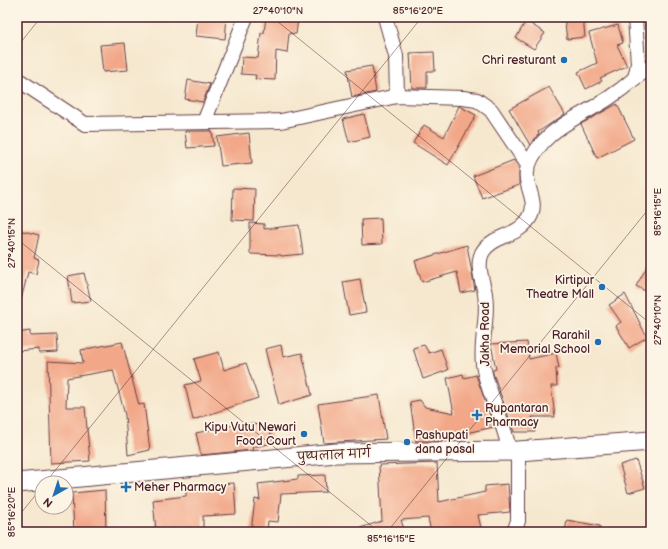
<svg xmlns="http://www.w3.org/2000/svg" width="668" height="549" viewBox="0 0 668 549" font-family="'Balsamiq Sans','Playpen Sans Deva',sans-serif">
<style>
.building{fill:#f2a788}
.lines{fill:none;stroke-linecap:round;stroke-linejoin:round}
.street-casing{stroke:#643d44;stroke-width:16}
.secondary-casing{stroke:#643d44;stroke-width:21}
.street{stroke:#fff;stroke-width:14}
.secondary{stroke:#fff;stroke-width:19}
.ticks{fill:none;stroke:#4a1f2b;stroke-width:1;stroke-opacity:0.45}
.poi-dot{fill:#1f6fb2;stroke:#fcf5e5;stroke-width:1.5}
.labels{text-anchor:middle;stroke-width:3.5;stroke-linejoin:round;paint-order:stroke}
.poi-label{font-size:12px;fill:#4a1f2b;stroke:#fcf5e5;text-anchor:end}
.street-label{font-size:12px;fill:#4a1f2b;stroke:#fcf5e5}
.neatline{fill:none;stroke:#4a1f2b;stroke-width:1.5}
.ticks-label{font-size:10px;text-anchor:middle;fill:#4a1f2b}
</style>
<rect width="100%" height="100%" fill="#fcf5e5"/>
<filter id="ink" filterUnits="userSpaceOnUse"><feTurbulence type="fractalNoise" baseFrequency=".025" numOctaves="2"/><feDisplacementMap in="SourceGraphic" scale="8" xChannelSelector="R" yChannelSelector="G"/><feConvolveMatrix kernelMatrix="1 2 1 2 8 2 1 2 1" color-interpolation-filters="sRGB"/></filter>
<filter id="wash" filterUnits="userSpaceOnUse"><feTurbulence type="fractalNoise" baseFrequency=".012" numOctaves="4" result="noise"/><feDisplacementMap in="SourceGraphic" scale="16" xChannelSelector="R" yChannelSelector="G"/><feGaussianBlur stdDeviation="0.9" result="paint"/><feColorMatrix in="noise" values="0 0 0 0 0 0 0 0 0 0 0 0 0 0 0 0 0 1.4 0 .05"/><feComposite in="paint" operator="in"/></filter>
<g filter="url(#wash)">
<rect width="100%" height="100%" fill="#f6e8cf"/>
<g id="blocks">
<!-- building -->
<g class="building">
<path d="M198,17H227L225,39L196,36Z"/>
<path d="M266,17L298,19L296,34L289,33L287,53L276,51L275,80L255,79L256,75L241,74L242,57L258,58L261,33H264Z"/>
<path d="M564,17H583L585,37L567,39Z"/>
<path d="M526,21L545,33L534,49L516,38Z"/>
<path d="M618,25L623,43L617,45L627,66L600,78L602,81L586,89L578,72L597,63L589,33Z"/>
<path d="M125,43L128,70L103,72L100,45Z"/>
<path d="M434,52L435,71H427V88H412L410,53Z"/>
<path d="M372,66L376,92L352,97L347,70Z"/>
<path d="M188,80L210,84L203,102L185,99Z"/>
<path d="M549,87L565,114L538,132L539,134L530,145L509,109Z"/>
<path d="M617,104L634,139L597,158L581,124Z"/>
<path d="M459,106L476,115L448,165L413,143L424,125L444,137Z"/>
<path d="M364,114L370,137L349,142L343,119Z"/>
<path d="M185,131H212L214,146L187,148Z"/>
<path d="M249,133L252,163L221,166L217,137Z"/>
<path d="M514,160L519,169V185L482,198L473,176Z"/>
<path d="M233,188L255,189L254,221L232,220Z"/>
<path d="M381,218L382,244L362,245L361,219Z"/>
<path d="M250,223L264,224V229L299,225L303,254L281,256V255L250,254Z"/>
<path d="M19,230L39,235L34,258L39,260L36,274L28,272L21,300L17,299V238Z"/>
<path d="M467,245L475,290L461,293L457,272L422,282L415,261Z"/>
<path d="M651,260V294L636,286Z"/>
<path d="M84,273L91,301L72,303L68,276Z"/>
<path d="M360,279L366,312L349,315L343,282Z"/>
<path d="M625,294L647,337L629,348L616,326L621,322L609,305Z"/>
<path d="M30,331V336L57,335L58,352L39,353V349L17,351V333Z"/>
<path d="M122,342L139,405L144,404L150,450L128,455L125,415L113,370L67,378L66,407H85L90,461L51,463L48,361L83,363L81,350Z"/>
<path d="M527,342L529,359L556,353L559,368H556L557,386H551L555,417H532L535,432H514L493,373V370L496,369L491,344Z"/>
<path d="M281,345L283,357L302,353L312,395L279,405L265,349Z"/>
<path d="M424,345L429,353L441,349L448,370L423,379L413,348Z"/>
<path d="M219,352L224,370L246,363L258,398L193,420L185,385L201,381L194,359Z"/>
<path d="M463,374L464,378L476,375L494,427L442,438V441H416L410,402L420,400L425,407L454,413L447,378Z"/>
<path d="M379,395L386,439L324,443L318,404Z"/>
<path d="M244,423L268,426L274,443L252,447L253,450L201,455L196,433Z"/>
<path d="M636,460L645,488L628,493L620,465Z"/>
<path d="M437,463L439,502L485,492V486L508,484L510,512L478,515L482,532H431L428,518L401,520L405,532H357V529L382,521L379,465Z"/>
<path d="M325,475L326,492L281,494L278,522L268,521L267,532H251L255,499L260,500L258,484L298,479V476Z"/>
<path d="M234,483L236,514L203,516V532H190V528L156,531L153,500L186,496V486Z"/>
<path d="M105,490L106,532H74L72,493Z"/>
<path d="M567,520L600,526L599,532H565Z"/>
</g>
</g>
</g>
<g filter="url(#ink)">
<use href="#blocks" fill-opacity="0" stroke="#643d44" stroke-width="1"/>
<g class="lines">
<!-- street casing -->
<g class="street-casing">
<g id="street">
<path d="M385,17L396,56L397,96"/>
<path d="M635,17L638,64L635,78L651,67"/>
<path d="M17,79L85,124L281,121L397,96L463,98L477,100L491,110L528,165"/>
<path d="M204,122L246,17"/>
<path d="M509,451C505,421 487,394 483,364C480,341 489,318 485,294C483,282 476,266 482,253C492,234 520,238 531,215C538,199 522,183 528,167C540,130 579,118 609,98C618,92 627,85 635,78"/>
<path d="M514,532L518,521V451"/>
</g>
</g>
<!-- secondary casing -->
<g class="secondary-casing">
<path id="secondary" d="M17,483L336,453L518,451L651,441"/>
</g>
<!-- street -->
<use href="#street" class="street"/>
<!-- secondary -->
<use href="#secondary" class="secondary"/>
</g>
</g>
<!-- ticks -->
<path class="ticks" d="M272,17L651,324M17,47L41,17M17,239L379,532M45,483L422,17M17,518L42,487M387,532L651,206"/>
<!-- markers -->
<g class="poi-dot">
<circle cx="564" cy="60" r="4"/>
<circle cx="602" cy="287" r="4"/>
<circle cx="598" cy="342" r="4"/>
<path d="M475 409h4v4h4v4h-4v4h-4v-4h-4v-4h4z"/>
<circle cx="304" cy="434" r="4"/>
<circle cx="407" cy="442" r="4"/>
<path d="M124 481h4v4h4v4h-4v4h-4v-4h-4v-4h4z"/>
</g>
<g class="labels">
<!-- poi labels -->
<g class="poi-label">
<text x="556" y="64">Chri resturant</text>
<text x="594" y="284">Kirtipur<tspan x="594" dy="14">Theatre Mall</tspan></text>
<text x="590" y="339">Rarahil<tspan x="590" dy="14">Memorial School</tspan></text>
<text x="485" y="412" text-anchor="start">Rupantaran<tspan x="485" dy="14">Pharmacy</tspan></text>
<text x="296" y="431">Kipu Vutu Newari<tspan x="296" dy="14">Food Court</tspan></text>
<text x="415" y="439" text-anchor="start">Pashupati<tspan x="415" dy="14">dana pasal</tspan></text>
<text x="134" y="491" text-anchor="start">Meher Pharmacy</text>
</g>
<!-- street labels -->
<g class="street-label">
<text transform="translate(485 334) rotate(-90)" y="4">Jakha Road</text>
<text transform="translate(334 455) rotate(-3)" y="4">पुष्पलाल मार्ग</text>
</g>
</g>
<!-- margin -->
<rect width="668" height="549" fill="none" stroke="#fcf5e5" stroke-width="44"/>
<!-- north arrow -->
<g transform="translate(54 495) rotate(219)"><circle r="19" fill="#fcf5e5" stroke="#b59f9b"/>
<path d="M0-3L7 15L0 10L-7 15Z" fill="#1f6fb2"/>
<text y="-6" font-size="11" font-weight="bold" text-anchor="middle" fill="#4a1f2b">N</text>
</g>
<rect x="22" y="22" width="624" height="505" class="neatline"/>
<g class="ticks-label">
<text x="278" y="14">27°40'10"N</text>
<text x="418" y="14">85°16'20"E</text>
<text transform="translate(657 212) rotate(-90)" y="4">85°16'15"E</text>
<text transform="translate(11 243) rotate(-90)" y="4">27°40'15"N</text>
<text transform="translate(657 320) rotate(-90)" y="4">27°40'10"N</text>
<text transform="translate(11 512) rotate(-90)" y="4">85°16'20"E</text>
<text x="391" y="542">85°16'15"E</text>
</g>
</svg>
